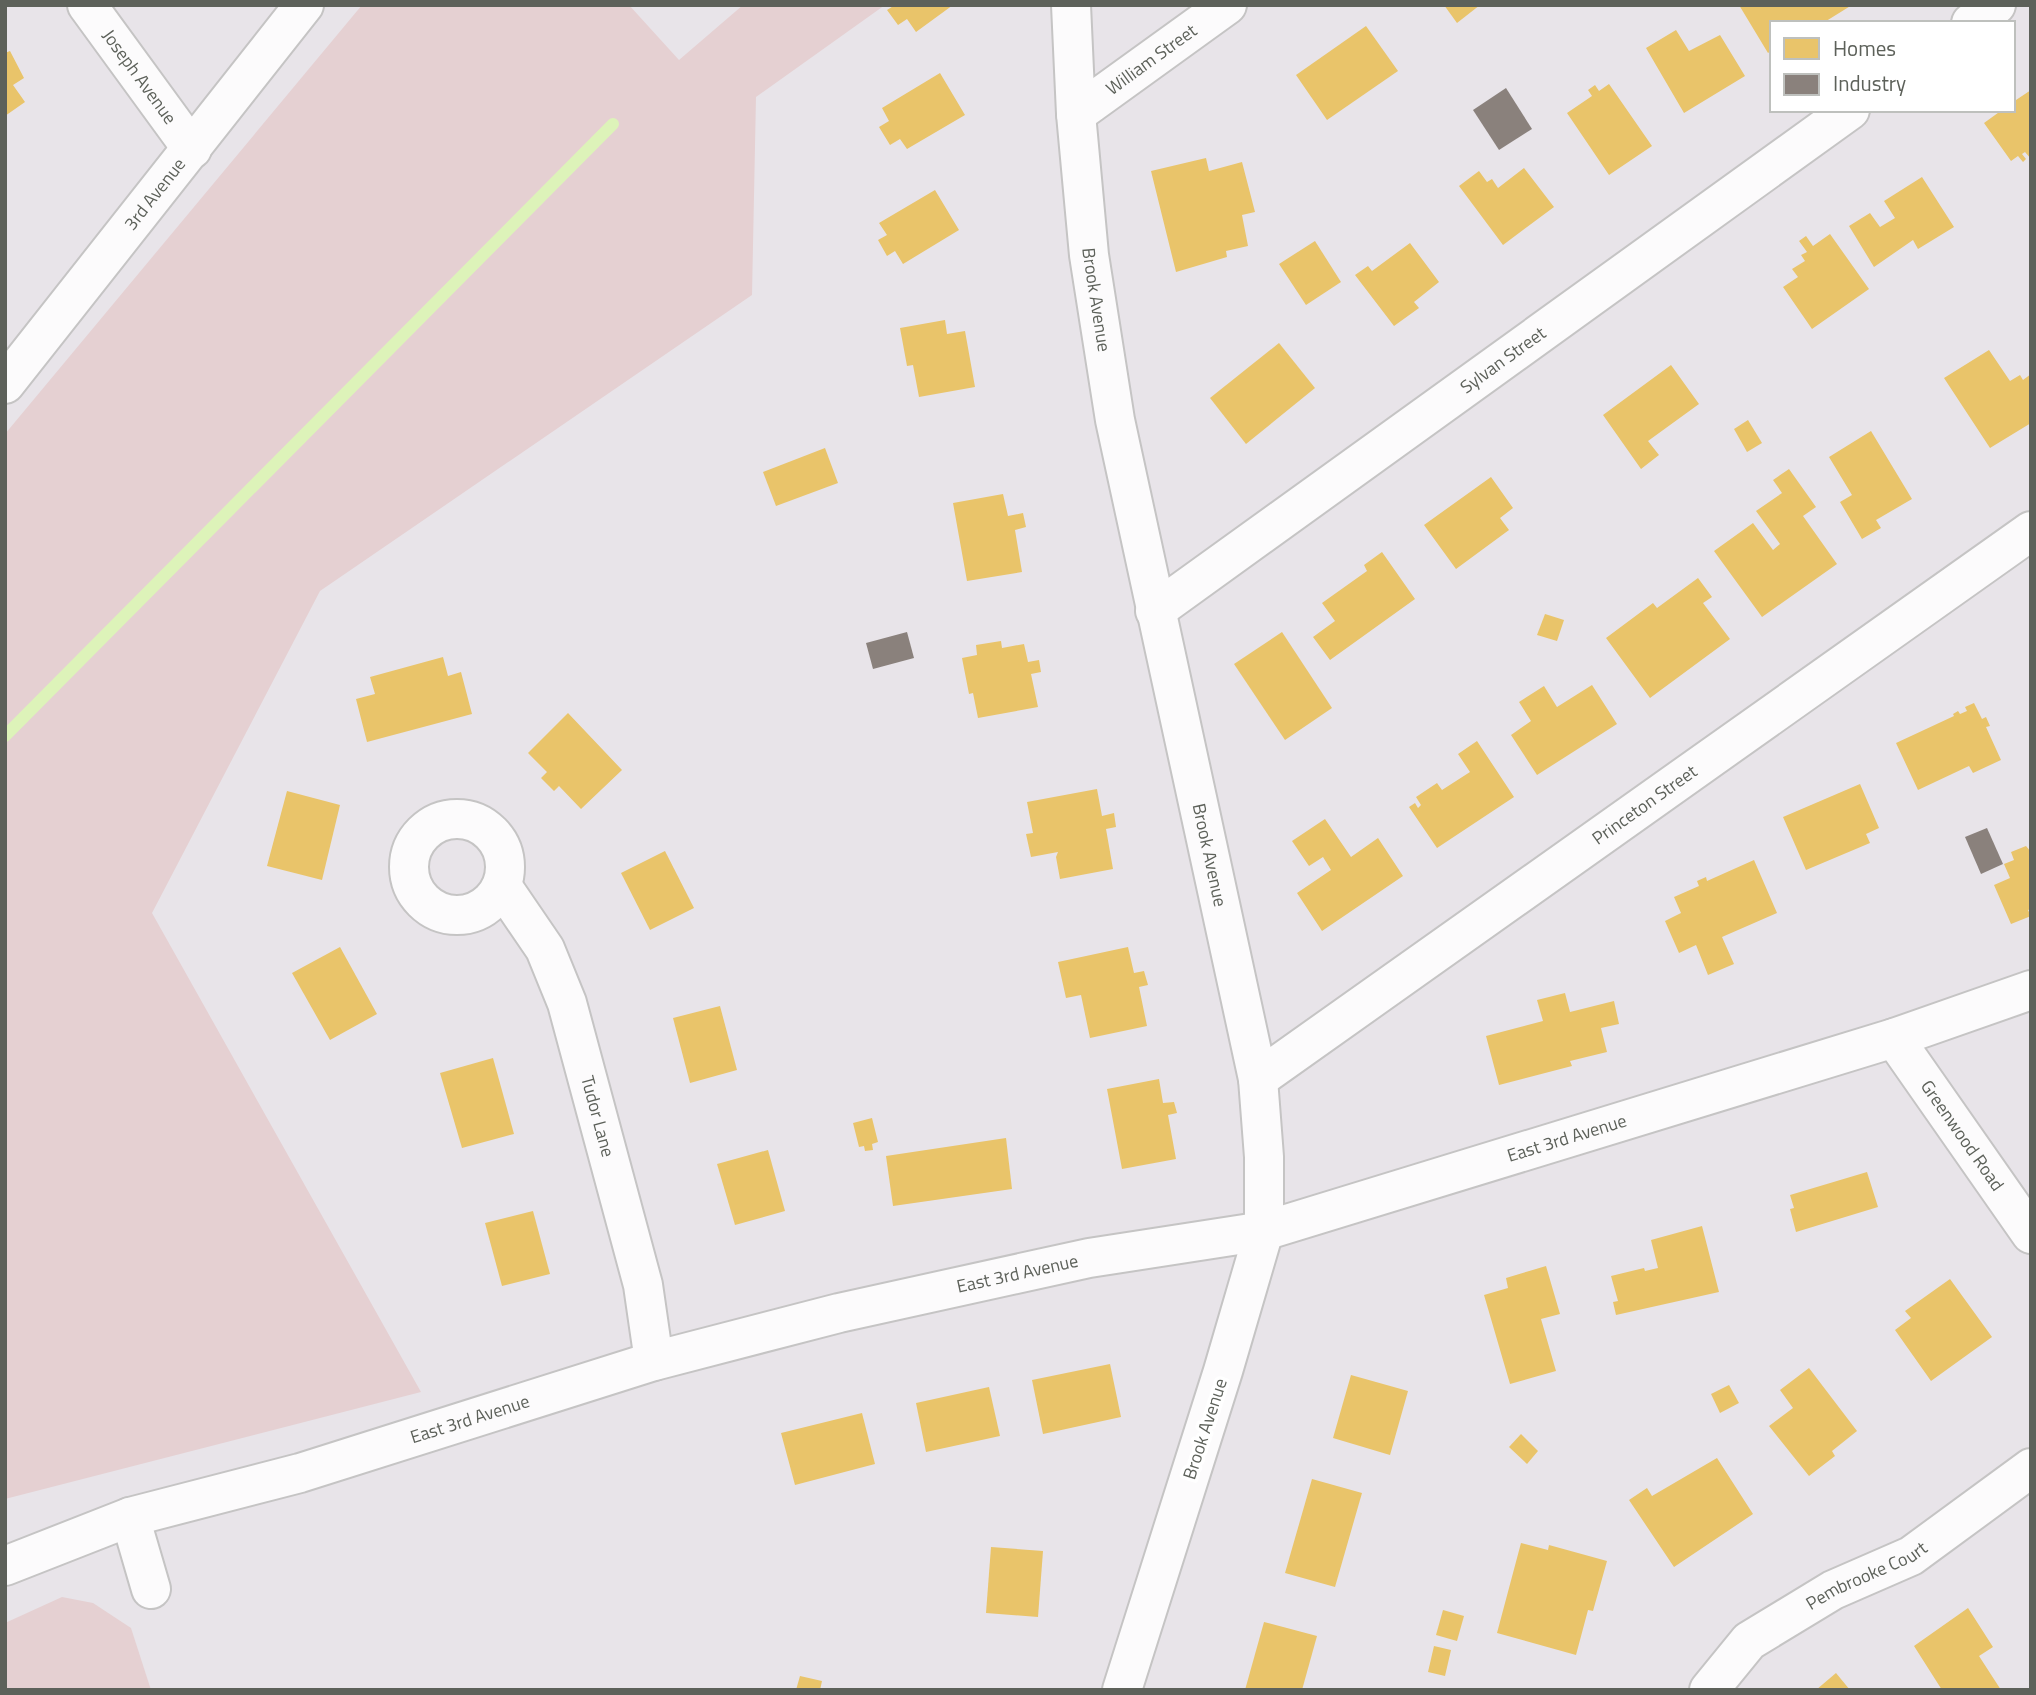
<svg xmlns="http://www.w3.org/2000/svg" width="2036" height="1695" viewBox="0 0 2036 1695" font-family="'Titillium Web',sans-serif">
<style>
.green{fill:#e5d0d2}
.homes{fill:#e9c46a}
.industry{fill:#8a817c}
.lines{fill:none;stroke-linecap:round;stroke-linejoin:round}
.stream{stroke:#ddf3b9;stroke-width:12}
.minor-casing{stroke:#c5c4c4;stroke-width:42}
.minor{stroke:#fcfbfc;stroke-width:38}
.labels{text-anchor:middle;stroke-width:7;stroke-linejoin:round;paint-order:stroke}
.street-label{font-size:18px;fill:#5d615a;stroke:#fff}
</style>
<rect width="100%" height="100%" fill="#e8e4e9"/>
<!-- green -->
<g class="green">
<path d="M362,5H629L679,60L743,5H885L756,97L752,295L320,591L152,913L421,1392L5,1499V434Z"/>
<path d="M62,1597L93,1603L131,1628L151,1690H5V1623Z"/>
</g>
<!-- homes -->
<g class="homes">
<path d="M895,5H953L916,32L907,19L898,25L887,10Z"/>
<path d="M1444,5H1480L1457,23Z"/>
<path d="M1739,5L1799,7L1852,5L1823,23H1772V50L1768,53Z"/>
<path d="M1366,26L1398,71L1327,120L1296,75Z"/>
<path d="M1676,30L1689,51L1720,35L1745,76L1684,113L1646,48Z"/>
<path d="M10,51L24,78L13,85L25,102L5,116V53Z"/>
<path d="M940,73L965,115L907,149L900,139L890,145L879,127L889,121L882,108Z"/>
<path d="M1609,84L1652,146L1609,175L1567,113L1592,96L1588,90L1595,85L1599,91Z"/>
<path d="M2031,90V159L2025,152L2022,154L2026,159L2023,162L2018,156L2011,161L1984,123L2002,110H2013V102Z"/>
<path d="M1206,158L1209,171L1242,162L1255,212L1242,215L1248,246L1226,251L1227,257L1176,272L1151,171Z"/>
<path d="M1524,168L1554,207L1503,245L1459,186L1479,171L1487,182L1492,179L1498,188Z"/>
<path d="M1922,177L1954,227L1918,249L1913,240L1874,267L1849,226L1870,213L1880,227L1895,218L1884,201Z"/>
<path d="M935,190L959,230L903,264L895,251L887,256L878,240L887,235L879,223Z"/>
<path d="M1830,234L1869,289L1812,329L1783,287L1798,277L1792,269L1805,261L1801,255L1807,252L1799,241L1806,236L1813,246Z"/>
<path d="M1315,241L1341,282L1306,305L1279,264Z"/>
<path d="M1410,243L1439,282L1414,302L1419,308L1394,326L1355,275L1368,266L1372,271Z"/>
<path d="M945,320L947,334L965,331L975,387L919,397L913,365L907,366L900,328Z"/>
<path d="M1279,343L1315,388L1246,444L1210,398Z"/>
<path d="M1989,350L2010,381L2020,375L2023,380L2031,374V423L1990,448L1944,378Z"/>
<path d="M1671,365L1699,404L1648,441L1659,455L1641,469L1603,415Z"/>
<path d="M1748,420L1762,443L1747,452L1734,429Z"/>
<path d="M1871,431L1912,499L1876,520L1881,528L1862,539L1840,502L1852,495L1829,457Z"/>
<path d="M825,448L838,483L776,506L763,472Z"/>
<path d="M1789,469L1816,507L1803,516L1837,564L1762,617L1714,551L1753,523L1773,550L1780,544L1756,511L1782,493L1773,480Z"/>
<path d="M1491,477L1513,508L1500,518L1509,530L1456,569L1424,525Z"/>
<path d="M1003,494L1008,516L1023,513L1026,527L1015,530L1022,572L967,581L953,503Z"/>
<path d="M1382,552L1415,599L1330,660L1313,637L1335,621L1322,603L1367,571L1364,565Z"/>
<path d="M1698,578L1712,597L1703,603L1730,639L1650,698L1606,638L1653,603L1657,608Z"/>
<path d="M1545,614L1564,620L1557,641L1537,635Z"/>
<path d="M1282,632L1332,708L1285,740L1234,664Z"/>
<path d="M1001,641L1002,648L1024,644L1028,662L1039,660L1041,672L1031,674L1038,707L978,718L973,693L969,694L962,658L977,655L976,645Z"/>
<path d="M443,657L448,676L461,672L472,714L367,742L356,699L375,694L370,677Z"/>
<path d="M1592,685L1617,724L1537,775L1511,735L1531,721L1519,702L1544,686L1557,707Z"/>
<path d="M1974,703L1982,719L1986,717L1990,726L1986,727L2001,760L1973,773L1969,766L1918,790L1896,743L1954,716L1953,714L1958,711L1960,714L1967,711L1965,707Z"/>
<path d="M568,713L622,770L581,809L559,786L554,791L541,778L547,772L528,753Z"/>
<path d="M1477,741L1514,797L1437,848L1409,807L1415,803L1418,808L1421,805L1416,797L1437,783L1442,790L1470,772L1458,754Z"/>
<path d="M1860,784L1879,828L1866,834L1870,843L1806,870L1783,817Z"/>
<path d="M1097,789L1102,816L1114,813L1116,827L1106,829L1113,869L1060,879L1056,857L1058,852L1031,857L1026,834L1033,833L1027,802Z"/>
<path d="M287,791L340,805L322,880L267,866Z"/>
<path d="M1325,819L1351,857L1378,838L1403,876L1322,931L1297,893L1331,870L1323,857L1309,866L1292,841Z"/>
<path d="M2026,846L2031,852V909L2028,910L2031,916L2011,924L1994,885L2010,878L2004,864L2014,860L2011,852Z"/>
<path d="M665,851L694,908L650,930L621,873Z"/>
<path d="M1754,860L1777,913L1722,937L1734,964L1708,975L1696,945L1679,953L1665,921L1681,913L1674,897L1699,886L1697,881L1706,877L1707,881Z"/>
<path d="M340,947L377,1014L330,1040L292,973Z"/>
<path d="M1128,947L1134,973L1144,971L1148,985L1139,987L1147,1026L1090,1038L1081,995L1066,998L1058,962Z"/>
<path d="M1565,993L1570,1012L1614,1001L1619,1024L1601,1028L1607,1052L1570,1061L1572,1066L1499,1085L1486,1036L1543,1021L1537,1000Z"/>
<path d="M720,1006L737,1070L690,1083L673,1018Z"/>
<path d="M493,1058L514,1134L462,1148L440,1073Z"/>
<path d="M1159,1079L1163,1103L1174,1102L1177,1113L1168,1115L1176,1159L1122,1169L1107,1089Z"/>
<path d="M872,1118L878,1142L872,1144L873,1150L865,1151L864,1146L859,1147L853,1123Z"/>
<path d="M1006,1138L1012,1189L893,1206L886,1156Z"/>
<path d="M768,1150L785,1211L735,1225L717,1164Z"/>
<path d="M1867,1172L1878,1207L1796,1232L1790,1209L1794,1208L1790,1195Z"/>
<path d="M533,1211L550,1274L502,1286L485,1223Z"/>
<path d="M1702,1226L1719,1292L1616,1315L1613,1302L1618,1301L1611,1276L1644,1268L1645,1271L1658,1268L1651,1240Z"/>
<path d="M1546,1266L1560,1314L1541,1319L1556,1371L1510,1384L1484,1295L1508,1288L1506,1278Z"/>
<path d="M1950,1279L1992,1337L1931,1381L1895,1330L1911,1318L1905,1311Z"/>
<path d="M1110,1364L1121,1417L1043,1434L1032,1380Z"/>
<path d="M1809,1368L1857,1431L1832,1451L1835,1456L1809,1476L1769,1426L1793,1408L1780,1390Z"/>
<path d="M1351,1375L1408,1391L1390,1455L1333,1438Z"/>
<path d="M1729,1385L1739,1403L1720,1413L1711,1394Z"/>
<path d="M989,1387L1000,1436L926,1452L916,1403Z"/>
<path d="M862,1413L875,1464L795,1485L781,1433Z"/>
<path d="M1521,1434L1538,1451L1527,1464L1509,1447Z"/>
<path d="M1717,1458L1753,1514L1674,1567L1629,1500L1647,1488L1652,1496Z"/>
<path d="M1312,1479L1362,1493L1335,1587L1285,1573Z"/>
<path d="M1521,1543L1548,1550L1549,1545L1607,1561L1593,1611L1588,1610L1576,1655L1497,1633Z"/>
<path d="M991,1547L1043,1551L1038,1617L986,1613Z"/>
<path d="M1968,1608L1993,1647L1979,1656L2001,1690H1942L1914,1646Z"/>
<path d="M1443,1610L1464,1616L1457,1641L1436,1635Z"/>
<path d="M1264,1622L1317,1636L1302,1690H1245Z"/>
<path d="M1434,1646L1451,1650L1445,1676L1428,1672Z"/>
<path d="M1836,1673L1850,1690H1816Z"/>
<path d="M800,1676L822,1681L820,1690H796Z"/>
</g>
<!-- industry -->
<g class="industry">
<path d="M1506,88L1532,129L1499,150L1473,110Z"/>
<path d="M907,632L914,658L873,669L866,643Z"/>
<path d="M1987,828L2003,864L1981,874L1965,837Z"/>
</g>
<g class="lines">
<!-- stream -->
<path class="stream" d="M5,736L613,124"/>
<!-- minor casing -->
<g class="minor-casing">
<g id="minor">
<path id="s1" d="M87,5L192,149"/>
<path id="s2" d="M1071,5L1076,114L1089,255L1115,420L1258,1079L1264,1157V1231L1223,1371L1122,1690"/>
<path d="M1971,23L1996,5"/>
<path id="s3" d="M1076,114L1227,5"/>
<path id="s4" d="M5,384L304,5"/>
<path id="s5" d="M1155,611L1850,110"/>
<circle cx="457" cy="867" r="48"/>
<path id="s6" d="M502,886L545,949L567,1003L643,1285L654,1361"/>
<path id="s7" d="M1894,1038L2031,1234"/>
<path id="s8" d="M1258,1079L2031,531"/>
<path d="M130,1517L151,1589"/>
<path id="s9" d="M5,1566L130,1517L300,1473L654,1361L839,1313L1089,1258L1264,1231L1894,1038L2031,990"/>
<path id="s10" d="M1709,1690L1749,1641L1833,1590L1911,1556L2031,1468"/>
</g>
</g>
<!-- minor -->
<use href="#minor" class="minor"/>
</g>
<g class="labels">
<!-- street labels -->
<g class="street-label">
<text dy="6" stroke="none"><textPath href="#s3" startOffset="93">William Street</textPath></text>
<text dy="6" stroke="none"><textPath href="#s1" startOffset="89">Joseph Avenue</textPath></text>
<text dy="6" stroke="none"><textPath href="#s4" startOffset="242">3rd Avenue</textPath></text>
<text dy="6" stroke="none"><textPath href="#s2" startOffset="296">Brook Avenue</textPath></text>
<text dy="6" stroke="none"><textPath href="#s5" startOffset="429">Sylvan Street</textPath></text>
<text dy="6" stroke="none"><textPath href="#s8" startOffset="474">Princeton Street</textPath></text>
<text dy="6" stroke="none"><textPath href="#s2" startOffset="863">Brook Avenue</textPath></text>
<text dy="6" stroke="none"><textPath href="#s6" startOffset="252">Tudor Lane</textPath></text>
<text dy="6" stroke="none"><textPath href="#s7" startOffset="119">Greenwood Road</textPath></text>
<text dy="6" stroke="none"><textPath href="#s9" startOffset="1622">East 3rd Avenue</textPath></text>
<text dy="6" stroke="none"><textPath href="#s9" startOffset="1055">East 3rd Avenue</textPath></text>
<text dy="6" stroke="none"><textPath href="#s9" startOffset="488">East 3rd Avenue</textPath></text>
<text transform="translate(1205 1429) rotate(-72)" y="6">Brook Avenue</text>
<text dy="6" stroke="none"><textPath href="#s10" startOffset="198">Pembrooke Court</textPath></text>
</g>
</g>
<!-- border -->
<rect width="2036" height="1695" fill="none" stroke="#5d615a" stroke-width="14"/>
<!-- legend -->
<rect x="1770" y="21" width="245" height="91" fill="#ffffff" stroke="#bec0bd" stroke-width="2"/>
<rect x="1784" y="38" width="35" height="21" fill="#e9c46a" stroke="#bec0bd" stroke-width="2"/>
<text x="1833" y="56" font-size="21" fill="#5d615a">Homes</text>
<rect x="1784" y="74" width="35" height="21" fill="#8a817c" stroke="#bec0bd" stroke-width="2"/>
<text x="1833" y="91" font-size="21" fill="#5d615a">Industry</text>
</svg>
